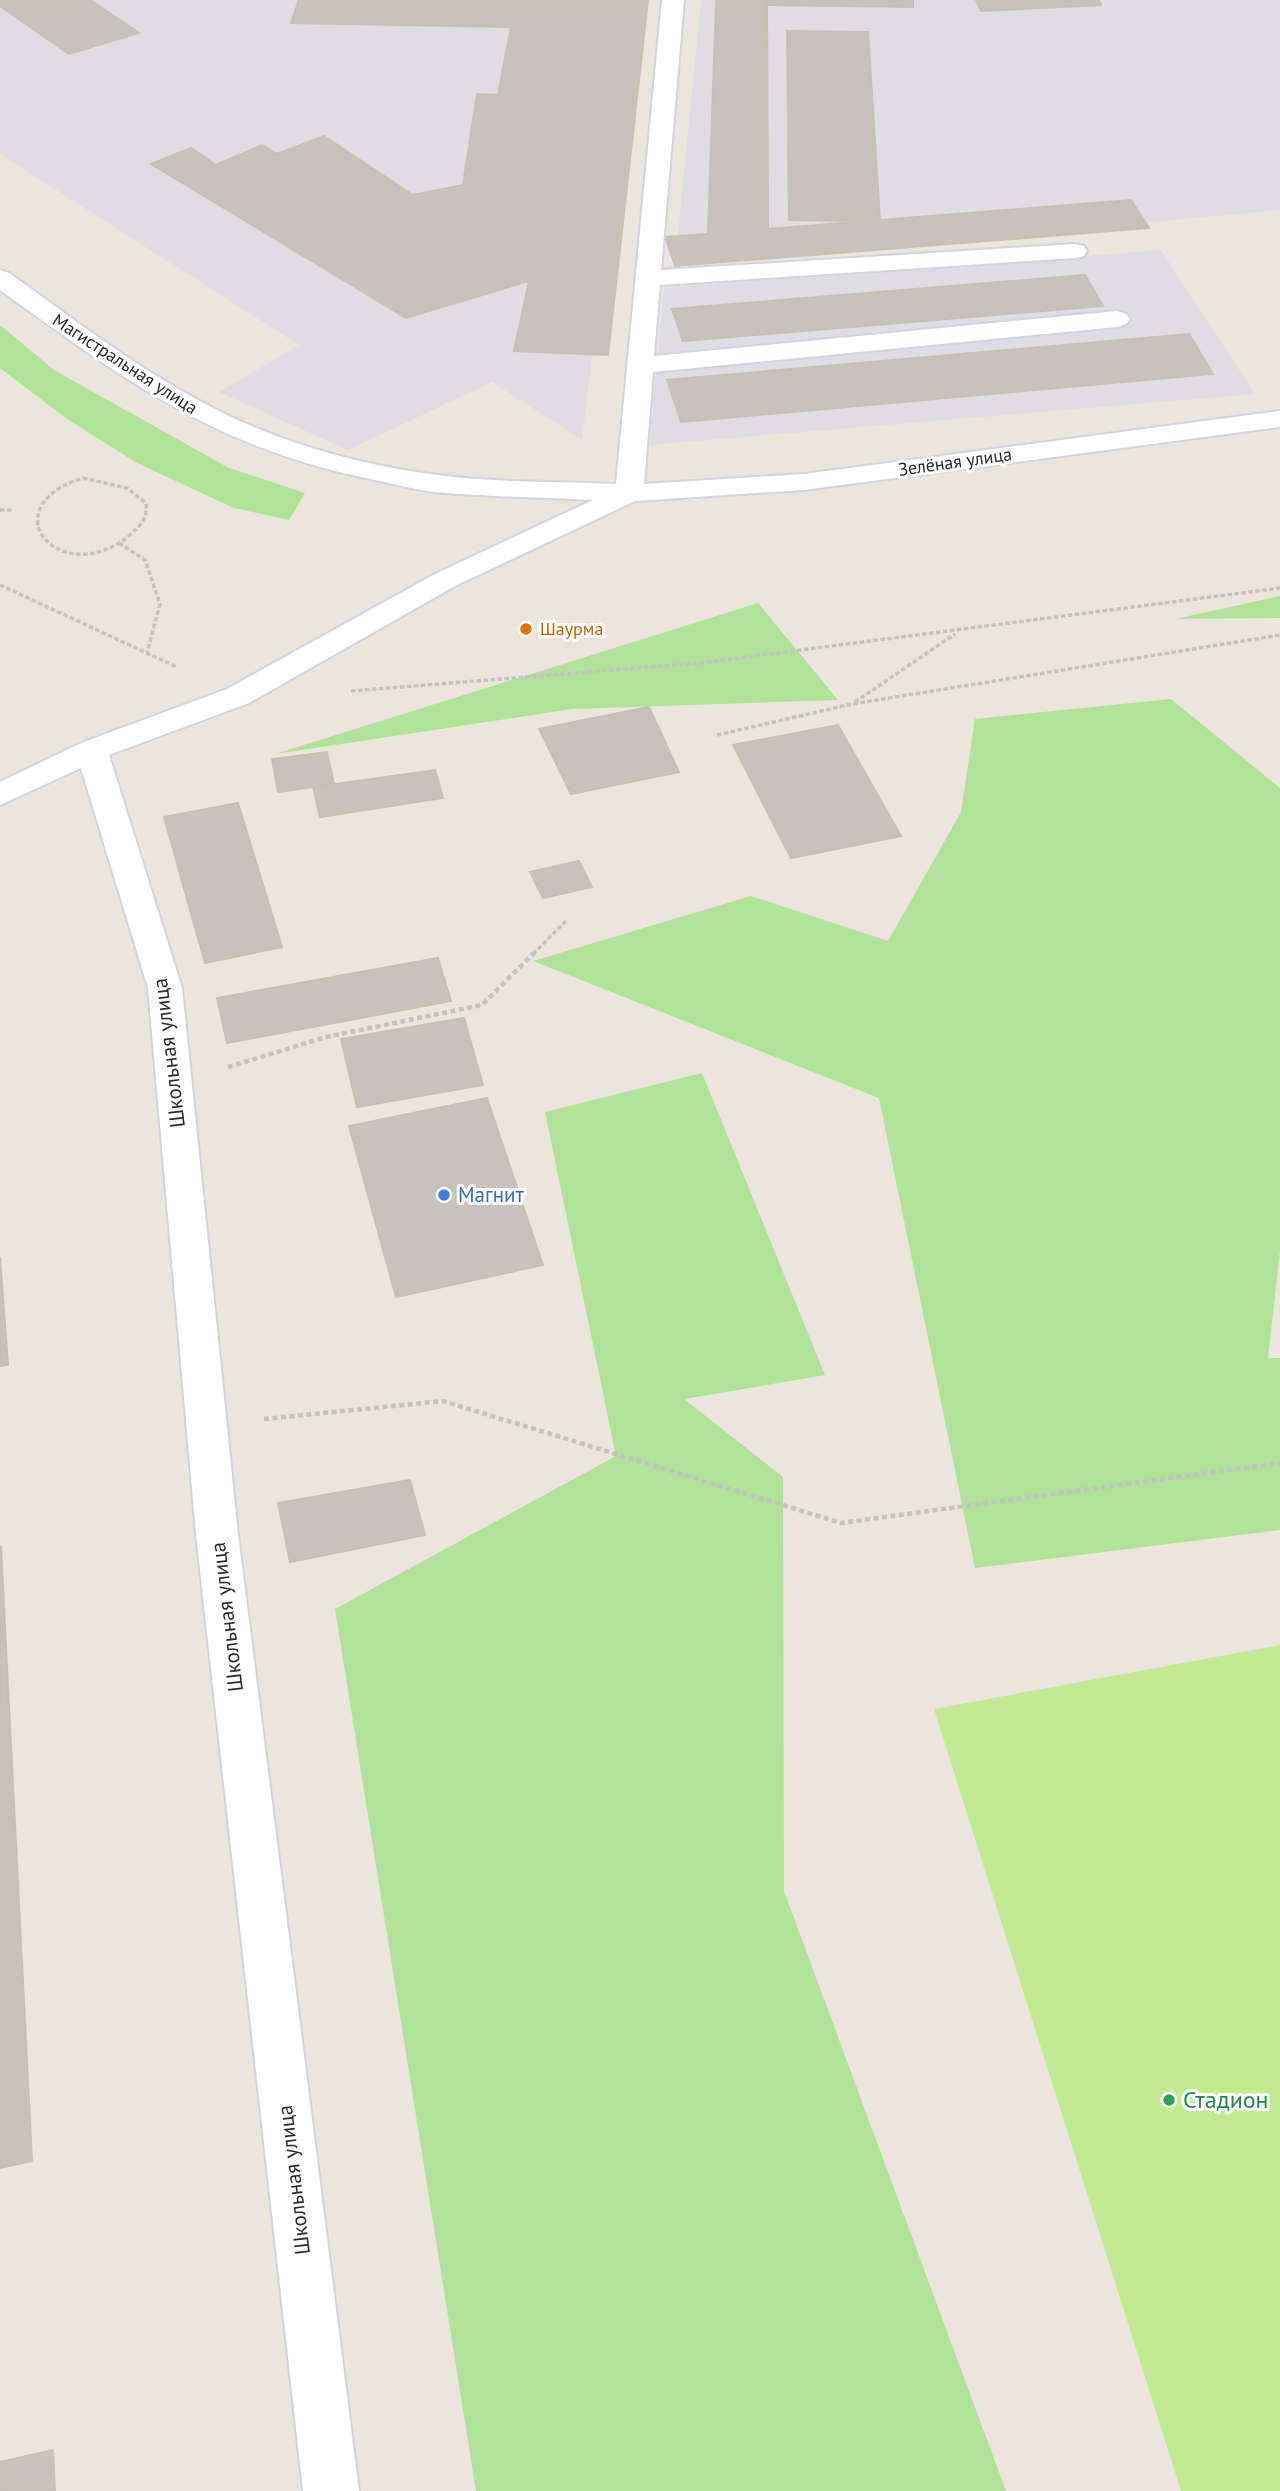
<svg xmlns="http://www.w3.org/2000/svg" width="1280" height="2491" viewBox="0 0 1280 2491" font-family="'PT Sans',sans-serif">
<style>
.industrial{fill:#dfdce4}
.green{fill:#b0e299}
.pitch{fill:#c3e994}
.building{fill:#c7c2bb;stroke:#c7c1b5;stroke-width:2}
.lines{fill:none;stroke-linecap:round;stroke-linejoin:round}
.minor-casing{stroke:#d1d4e2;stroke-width:4}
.path-far1{stroke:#c3c3c3;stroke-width:3.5;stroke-dasharray:4.5 2.5;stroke-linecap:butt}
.path{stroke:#c3c3c3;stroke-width:4.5;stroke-dasharray:5 3.5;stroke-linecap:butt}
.minor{fill:#fff;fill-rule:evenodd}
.food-dot{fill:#e8710a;stroke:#fff;stroke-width:2.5}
.shop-dot{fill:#3f7fe0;stroke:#fff;stroke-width:2.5}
.leisure-dot{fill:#2e9e5b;stroke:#fff;stroke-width:2.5}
.labels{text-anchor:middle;stroke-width:6;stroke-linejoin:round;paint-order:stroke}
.far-street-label{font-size:18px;fill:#2a2a2a;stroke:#fff}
.far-food-label{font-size:18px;fill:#c56008;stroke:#fff;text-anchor:start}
.street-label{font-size:21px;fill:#2a2a2a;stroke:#fff}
.shop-label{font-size:21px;fill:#366cbe;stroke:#fff;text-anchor:start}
.near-leisure-label{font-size:24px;fill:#27864d;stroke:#fff;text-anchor:start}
</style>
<rect width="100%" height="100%" fill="#ece5dc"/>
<!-- industrial -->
<g class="industrial">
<path d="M0,0H635L582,440L492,382L348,450L219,392L299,345L0,154Z"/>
<path d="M701,0H1280V210L675,266Z"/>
<path d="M1161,250L1255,394L649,445L664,288Z"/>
</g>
<!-- green -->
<g class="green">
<path d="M0,325L54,370L229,468L305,493L289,520L234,508L137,463L67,419L0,368Z"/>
<path d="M1280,596V618L1175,619Z"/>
<path d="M758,603L838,700L572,709L275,754Z"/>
<path d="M1171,699L1280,788V1251L1268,1358H1280V1530L975,1568L879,1098L533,961L751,896L888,941L961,812L975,719Z"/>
<path d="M702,1073L825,1375L684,1399L783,1477L784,1891L1006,2491H476L335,1609L616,1456L545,1112Z"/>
</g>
<!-- pitch -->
<path class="pitch" d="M1280,1645V2491H1181L934,1709Z"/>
<!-- building -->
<g class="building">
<path d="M0,0H90L139,33L69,54L0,6Z"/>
<path d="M299,0H648L608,355L514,351L529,281L406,318L151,164L191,148L216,165L262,145L277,154L324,136L413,195L463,185L477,94L498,95L511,27L291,23Z"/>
<path d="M716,0H767L768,229L1131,200L1149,228L675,266L665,237L708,234Z"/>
<path d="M767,0H913V7L767,5Z"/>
<path d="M976,0H1099L1101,5L981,11Z"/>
<path d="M787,31L868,32L880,221L789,220Z"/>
<path d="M1085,275L1103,306L683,341L672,309Z"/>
<path d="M1189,334L1213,374L681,422L667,380Z"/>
<path d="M649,707L679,772L571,794L539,729Z"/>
<path d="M838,725L901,836L791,858L733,745Z"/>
<path d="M327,752L334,784L278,792L272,759Z"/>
<path d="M435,770L443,798L320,817L313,787Z"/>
<path d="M238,803L282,947L205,963L164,817Z"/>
<path d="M579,861L592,887L543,898L530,872Z"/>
<path d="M438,958L451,1001L227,1043L217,998Z"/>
<path d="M464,1018L483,1085L357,1107L341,1039Z"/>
<path d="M487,1098L543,1265L396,1297L349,1126Z"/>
<path d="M0,1257L8,1365L0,1366Z"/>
<path d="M410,1480L425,1535L290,1562L278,1503Z"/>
<path d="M1,1547L32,2161L0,2168V1547Z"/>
<path d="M53,2450L55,2491H0V2462Z"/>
</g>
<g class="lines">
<!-- minor casing -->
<g class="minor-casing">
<path id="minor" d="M662,0H684L661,270L1075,244L1084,246L1087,251L1084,256L1075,258L660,285L654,356L1117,311L1126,314L1130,319L1126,324L1117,327L653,372L644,484L804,474L1280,411V427L804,490L635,501L455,586L249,703L109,755L182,988L238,1534L359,2491H303L196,1534L148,988L81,768L0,805V782L81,743L227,689L435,574L593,500C540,497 486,497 433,492C410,489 388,482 365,478C213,446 123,379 0,290V270L9,273C71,317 131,364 198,400C269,439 350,463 430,474C491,483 555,481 616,484Z"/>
</g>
<!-- path-far1 -->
<g class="path-far1">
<path d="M83,478L127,488L146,503C148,518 141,525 130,535C70,585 3,526 58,489C65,484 75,481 83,478Z"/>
<path d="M0,510H13"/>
<path d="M119,543L145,560L160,604L147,653"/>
<path d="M0,585L177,667"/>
<path d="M351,691L700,663L1280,588"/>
<path d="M855,702L955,634"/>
<path d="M717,735L852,704L1280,635"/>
<path d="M533,954L567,920"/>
</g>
<!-- path -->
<g class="path">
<path d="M228,1067L326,1037L482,1005L535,952"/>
<path d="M264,1419L443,1401L841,1523L1280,1463"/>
</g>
<!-- minor -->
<use href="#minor" class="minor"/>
</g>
<!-- markers -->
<circle class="food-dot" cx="526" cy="629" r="7"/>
<circle class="shop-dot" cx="444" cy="1195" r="7"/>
<circle class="leisure-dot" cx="1169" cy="2100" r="7"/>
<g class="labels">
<!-- far-street labels -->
<g class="far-street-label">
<text transform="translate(125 364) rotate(33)" y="6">Магистральная улица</text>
<text transform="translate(955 462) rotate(-8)" y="6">Зелёная улица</text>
</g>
<!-- far-food labels -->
<g class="far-food-label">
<text x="540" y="635">Шаурма</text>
</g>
<!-- street labels -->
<g class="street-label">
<text transform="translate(169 1053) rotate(-97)" y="7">Школьная улица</text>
<text transform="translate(227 1617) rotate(-97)" y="7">Школьная улица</text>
<text transform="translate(294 2180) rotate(-97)" y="7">Школьная улица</text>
</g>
<!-- shop labels -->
<g class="shop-label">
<text x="458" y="1202">Магнит</text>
</g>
<!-- near-leisure labels -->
<g class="near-leisure-label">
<text x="1183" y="2108">Стадион</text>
</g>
</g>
</svg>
